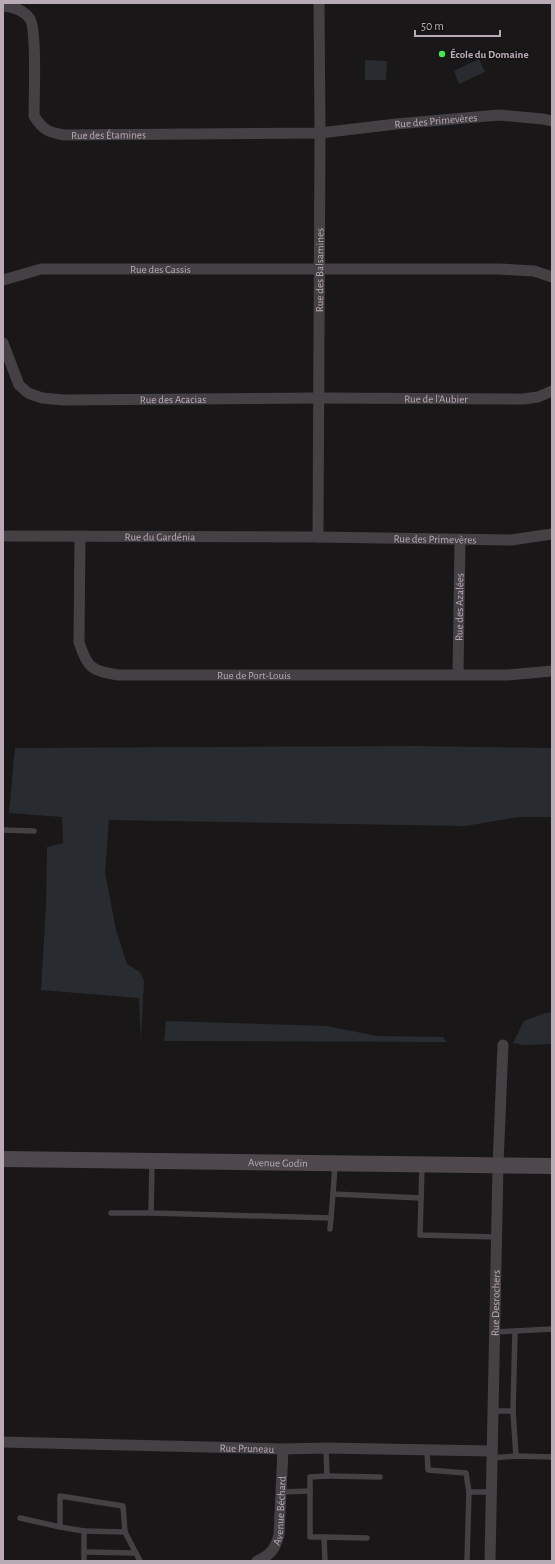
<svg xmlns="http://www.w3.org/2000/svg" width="555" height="1564" viewBox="0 0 555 1564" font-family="'Alegreya Sans',sans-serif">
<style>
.green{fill:#282c30}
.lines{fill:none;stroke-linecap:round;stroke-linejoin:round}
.lane{stroke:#454044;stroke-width:5.5}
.street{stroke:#454044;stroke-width:11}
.secondary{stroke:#4e474c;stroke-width:16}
.poi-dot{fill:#48e154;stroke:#141213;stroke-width:1.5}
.labels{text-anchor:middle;stroke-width:3;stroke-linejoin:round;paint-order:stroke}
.poi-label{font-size:11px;font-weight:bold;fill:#b8abb6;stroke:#141213;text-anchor:start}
.street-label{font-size:11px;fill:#b8abb6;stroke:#141213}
</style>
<rect width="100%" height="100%" fill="#191718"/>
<!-- green -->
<g class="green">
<path d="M479,59L485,72L459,84L454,71Z"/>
<path d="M365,60L387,61L386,80H365Z"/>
<path d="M417,746L552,748V817H519L465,826L109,820L105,872L116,930L127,964L140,972L144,981L141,1040L139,998L41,990L46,907L47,847L63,843L62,817L9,813L15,748Z"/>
<path d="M552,1012V1044L524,1045L513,1043L524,1021L545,1013Z"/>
<path d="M166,1021L327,1026L377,1036L443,1037L447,1042L164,1041Z"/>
</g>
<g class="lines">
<!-- lane -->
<g class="lane">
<path d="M3,830L34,831"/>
<path d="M152,1163L151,1213L331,1218"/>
<path d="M335,1165L333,1194L421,1198"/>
<path d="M422,1166L420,1235L496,1237"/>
<path d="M111,1213H151"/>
<path d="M330,1229L333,1194"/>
<path d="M494,1332L515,1331"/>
<path d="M492,1411H513"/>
<path d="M427,1450L428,1470L466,1473L469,1492"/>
<path d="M516,1456L513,1411L515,1331L552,1329"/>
<path d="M491,1458L516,1456L552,1457"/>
<path d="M327,1476L380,1477"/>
<path d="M281,1492L310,1491"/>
<path d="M20,1518L60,1527"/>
<path d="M84,1531L125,1532"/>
<path d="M324,1537L367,1538"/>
<path d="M84,1552L136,1553"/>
<path d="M84,1561V1531L60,1527V1496L123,1506L125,1532L140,1561"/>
<path d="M325,1561L324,1537H310V1477L327,1476L326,1448"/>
<path d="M467,1561L469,1492H490"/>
</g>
<!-- street -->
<g class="street">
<path id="s1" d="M3,6C14,7 24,10 30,19C37,30 34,100 34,116C43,130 48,132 64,135L320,133L396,124L499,115L543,119L552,121"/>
<path id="s2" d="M3,280L41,269H499L534,271L552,277"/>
<path id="s3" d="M3,343L19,385L28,393L42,398L63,400L319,398L523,399L538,397L552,391"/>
<path id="s4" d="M3,536L318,537L511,540L552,534"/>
<path id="s5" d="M80,536L79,642C87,668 92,671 118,675H507L552,671"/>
<path id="s6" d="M318,537L320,133L319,3"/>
<path id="s7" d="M458,674L460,540"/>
<path id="s8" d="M3,1442L283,1449L326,1448L491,1451"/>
<path id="s9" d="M257,1561C271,1555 275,1549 279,1535L283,1449"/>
<path id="s10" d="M490,1561L498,1165L503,1045"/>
</g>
<!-- secondary -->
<path class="secondary" id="s11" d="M3,1159L552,1166"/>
</g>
<!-- markers -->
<circle class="poi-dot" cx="442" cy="54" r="4"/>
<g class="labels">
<!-- poi labels -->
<g class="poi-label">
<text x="450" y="58">École du Domaine</text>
</g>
<!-- street labels -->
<g class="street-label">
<text dy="4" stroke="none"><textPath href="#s1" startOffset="538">Rue des Primevères</textPath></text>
<text dy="4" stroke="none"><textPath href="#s1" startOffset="210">Rue des Étamines</textPath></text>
<text dy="4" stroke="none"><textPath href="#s2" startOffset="159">Rue des Cassis</textPath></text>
<text dy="4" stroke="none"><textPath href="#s6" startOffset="267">Rue des Balsamines</textPath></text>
<text dy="4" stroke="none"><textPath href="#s3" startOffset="203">Rue des Acacias</textPath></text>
<text dy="4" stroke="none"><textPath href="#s3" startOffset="466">Rue de l'Aubier</textPath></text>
<text dy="4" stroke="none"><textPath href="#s4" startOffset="157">Rue du Gardénia</textPath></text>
<text dy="4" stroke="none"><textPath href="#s4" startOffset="432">Rue des Primevères</textPath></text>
<text dy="4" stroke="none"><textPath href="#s7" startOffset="67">Rue des Azalées</textPath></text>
<text dy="4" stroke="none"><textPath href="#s5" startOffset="298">Rue de Port-Louis</textPath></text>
<text dy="4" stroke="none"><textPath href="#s11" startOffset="275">Avenue Godin</textPath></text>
<text dy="4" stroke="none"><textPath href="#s10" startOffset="258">Rue Desrochers</textPath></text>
<text dy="4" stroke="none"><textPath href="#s8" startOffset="244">Rue Pruneau</textPath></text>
<text dy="4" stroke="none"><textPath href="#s9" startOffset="60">Avenue Béchard</textPath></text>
</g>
</g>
<!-- border -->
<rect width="555" height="1564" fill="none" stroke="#b8abb6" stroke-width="8"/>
<!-- scale -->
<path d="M415 30v6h85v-6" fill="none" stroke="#b8abb6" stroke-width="2"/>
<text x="421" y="30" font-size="12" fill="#b8abb6" stroke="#141213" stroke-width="3" paint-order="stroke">50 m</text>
</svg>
